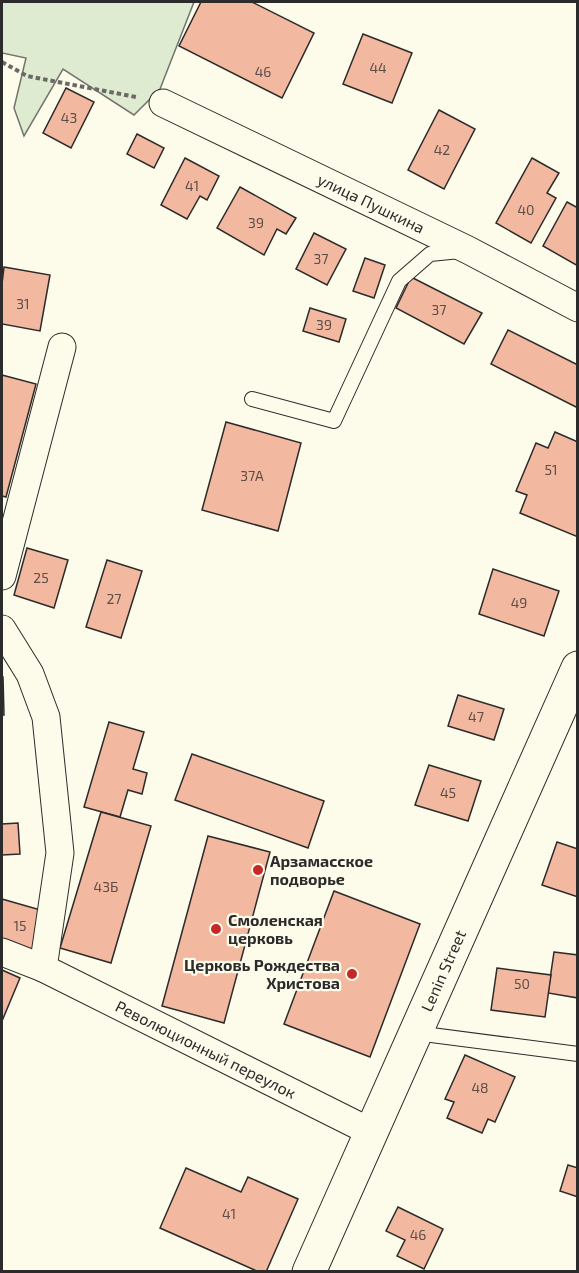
<svg xmlns="http://www.w3.org/2000/svg" width="579" height="1273" viewBox="0 0 579 1273" font-family="'Exo 2',sans-serif">
<style>
.green{fill:#deebd1;stroke:#74746e;stroke-width:1.5}
.building{fill:#f2b8a0;stroke:#2b2b2b;stroke-width:1.5}
.lines{fill:none;stroke-linecap:round;stroke-linejoin:round}
.service-casing{stroke:#2b2b2b;stroke-width:16}
.minor-casing{stroke:#2b2b2b;stroke-width:29}
.primary-casing{stroke:#2b2b2b;stroke-width:35}
.path{stroke:#6a6964;stroke-width:4;stroke-dasharray:4.5 3;stroke-linecap:butt}
.service{stroke:#fdfbea;stroke-width:14}
.minor{stroke:#fdfbea;stroke-width:27}
.primary{stroke:#fdfbea;stroke-width:33}
.poi-dot{fill:#c62828;stroke:#fdfbea;stroke-width:2}
.labels{text-anchor:middle;stroke-width:4.5;stroke-linejoin:round;paint-order:stroke}
.number-label{font-size:14px;fill:#5d4e48}
.street-label{font-size:16px;fill:#2b2b2b;stroke:#fdfbea}
.poi-label{font-size:16px;font-weight:bold;fill:#2b2b2b;stroke:#fdfbea;text-anchor:start}
</style>
<rect width="100%" height="100%" fill="#fdfbea"/>
<!-- green -->
<path class="green" d="M2,2H194L160,89L134,115L63,69L24,136L14,108L26,58L2,53Z"/>
<!-- building -->
<g class="building">
<path d="M201,2H252L314,33L282,98L179,46Z"/>
<path d="M363,34L412,53L392,103L343,84Z"/>
<path d="M66,88L94,102L71,148L43,133Z"/>
<path d="M439,110L475,129L444,189L408,170Z"/>
<path d="M137,134L164,148L154,168L127,154Z"/>
<path d="M185,158L219,176L207,200L200,196L187,219L161,205Z"/>
<path d="M532,158L559,173L547,193L556,198L531,243L496,223Z"/>
<path d="M240,187L296,218L286,234L277,229L264,255L217,228Z"/>
<path d="M567,202L578,208V266L543,246Z"/>
<path d="M314,233L346,249L327,285L296,269Z"/>
<path d="M365,258L385,265L374,298L353,291Z"/>
<path d="M4,267L50,275L40,331L2,324V284Z"/>
<path d="M411,277L482,313L464,344L396,308Z"/>
<path d="M310,308L346,319L339,342L303,331Z"/>
<path d="M508,330L578,365V408L491,364Z"/>
<path d="M2,375L36,384L6,497L2,496Z"/>
<path d="M226,422L301,443L278,531L202,510Z"/>
<path d="M555,432L578,442V537L520,513L527,495L516,491L536,443L548,448Z"/>
<path d="M27,548L68,560L54,608L14,595Z"/>
<path d="M107,560L142,571L121,638L86,627Z"/>
<path d="M493,569L559,591L544,636L479,614Z"/>
<path d="M2,677H3L4,715H2Z"/>
<path d="M458,695L504,709L494,740L448,726Z"/>
<path d="M109,722L144,732L133,769L147,773L142,794L128,790L120,817L84,807Z"/>
<path d="M192,754L324,801L308,848L175,800Z"/>
<path d="M429,765L481,781L468,821L415,805Z"/>
<path d="M101,812L151,826L111,963L60,948Z"/>
<path d="M18,823L20,854L2,855V824Z"/>
<path d="M208,836L270,852L224,1023L162,1006Z"/>
<path d="M557,842L578,849V897L542,885Z"/>
<path d="M334,891L420,924L370,1057L284,1024Z"/>
<path d="M2,899L44,911L32,950L2,941Z"/>
<path d="M554,952L578,955V998L548,993Z"/>
<path d="M497,968L551,975L545,1017L491,1010Z"/>
<path d="M2,970L20,978L2,1021Z"/>
<path d="M465,1055L515,1077L495,1122L488,1119L482,1133L447,1118L454,1102L445,1099Z"/>
<path d="M568,1165L578,1168V1197L560,1191Z"/>
<path d="M186,1168L241,1192L248,1177L298,1199L266,1272H259L160,1228Z"/>
<path d="M398,1207L443,1229L424,1269L397,1256L405,1240L386,1231Z"/>
</g>
<g class="lines">
<!-- service casing -->
<g class="service-casing">
<g id="service">
<path d="M252,399L334,421L399,281L430,254L460,251"/>
<path d="M416,1033L578,1054"/>
</g>
</g>
<!-- minor casing -->
<g class="minor-casing">
<g id="minor">
<path id="s1" d="M163,103L468,250L578,308"/>
<path d="M2,576L62,347"/>
<path d="M2,629L30,674L46,717L60,853L43,968"/>
<path id="s2" d="M2,952L43,968L371,1132"/>
</g>
</g>
<!-- primary casing -->
<g class="primary-casing">
<g id="primary">
<path id="s3" d="M309,1272L578,668"/>
</g>
</g>
<!-- path -->
<path class="path" d="M2,62L27,76L136,97"/>
<!-- service -->
<use href="#service" class="service"/>
<!-- minor -->
<use href="#minor" class="minor"/>
<!-- primary -->
<use href="#primary" class="primary"/>
</g>
<!-- markers -->
<g class="poi-dot">
<circle cx="258" cy="870" r="6"/>
<circle cx="216" cy="929" r="6"/>
<circle cx="352" cy="974" r="6"/>
</g>
<g class="labels">
<!-- number labels -->
<g class="number-label">
<text x="378" y="73">44</text>
<text x="263" y="77">46</text>
<text x="69" y="123">43</text>
<text x="442" y="155">42</text>
<text x="192" y="191">41</text>
<text x="526" y="215">40</text>
<text x="256" y="228">39</text>
<text x="321" y="264">37</text>
<text x="23" y="309">31</text>
<text x="439" y="315">37</text>
<text x="324" y="330">39</text>
<text x="551" y="475">51</text>
<text x="252" y="481">37А</text>
<text x="41" y="583">25</text>
<text x="114" y="604">27</text>
<text x="519" y="608">49</text>
<text x="476" y="722">47</text>
<text x="448" y="798">45</text>
<text x="106" y="892">43Б</text>
<text x="20" y="931">15</text>
<text x="522" y="989">50</text>
<text x="480" y="1093">48</text>
<text x="229" y="1219">41</text>
<text x="418" y="1240">46</text>
</g>
<!-- street labels -->
<g class="street-label">
<text dy="6" stroke="none"><textPath href="#s1" startOffset="231">улица Пушкина</textPath></text>
<text dy="6" stroke="none"><textPath href="#s3" startOffset="330">Lenin Street</textPath></text>
<text dy="6" stroke="none"><textPath href="#s2" startOffset="226">Революционный переулок</textPath></text>
</g>
<!-- poi labels -->
<g class="poi-label">
<text x="270" y="867">Арзамасское<tspan x="270" dy="18">подворье</tspan></text>
<text x="228" y="926">Смоленская<tspan x="228" dy="18">церковь</tspan></text>
<text x="340" y="971" text-anchor="end">Церковь Рождества<tspan x="340" dy="18">Христова</tspan></text>
</g>
</g>
<!-- border -->
<rect width="579" height="1273" fill="none" stroke="#2b2b2b" stroke-width="6"/>
</svg>
